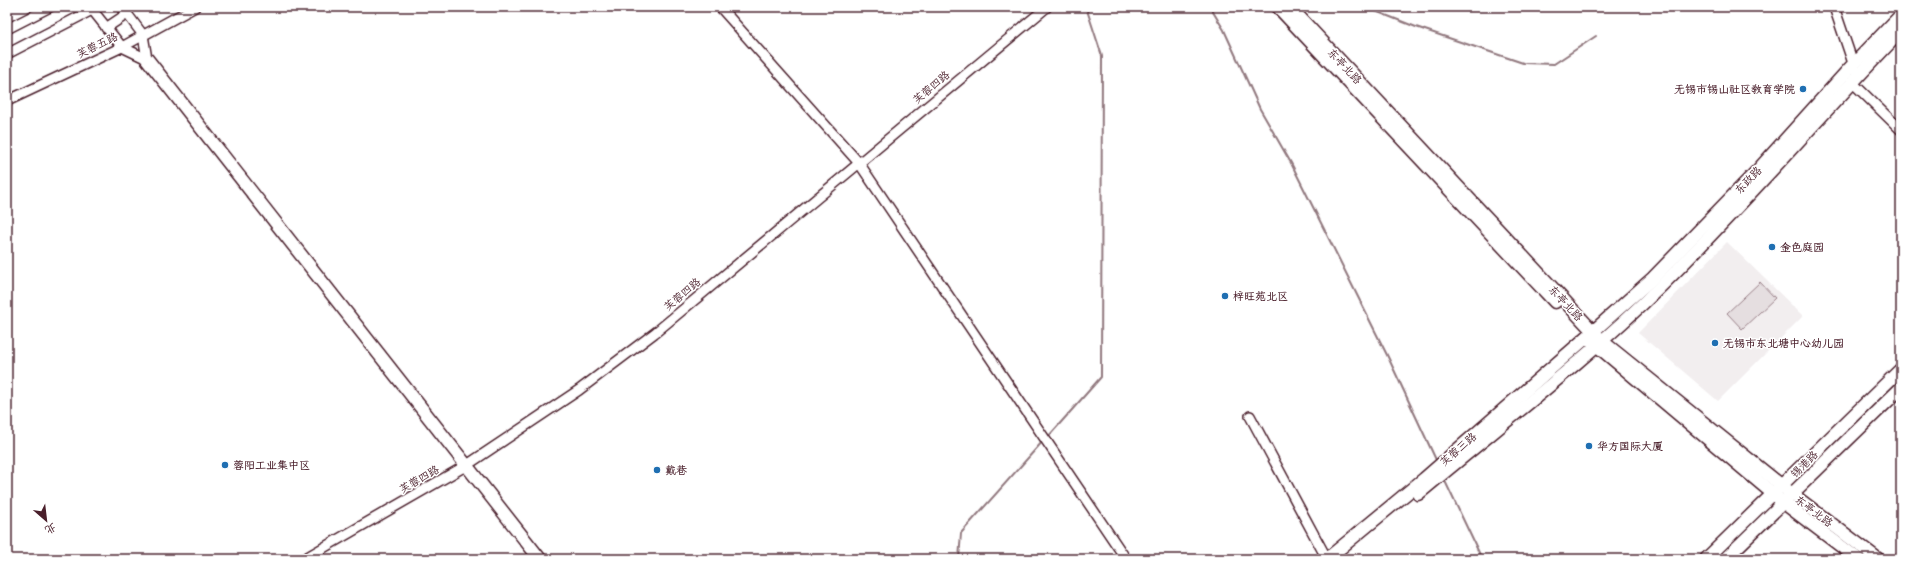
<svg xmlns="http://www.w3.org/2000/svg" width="1908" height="566" viewBox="0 0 1908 566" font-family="Delius,'LXGW WenKai TC',sans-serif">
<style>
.built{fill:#f2eeef}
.green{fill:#e5dee0;stroke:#987e86}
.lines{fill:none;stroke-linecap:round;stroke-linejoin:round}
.stream{stroke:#91787e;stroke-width:2}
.minor-casing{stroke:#4a1f2b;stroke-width:12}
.major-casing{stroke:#4a1f2b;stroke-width:15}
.minor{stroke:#fff;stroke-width:9}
.major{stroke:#fff;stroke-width:12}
.poi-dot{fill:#1f6fb2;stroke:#fff;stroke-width:1.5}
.labels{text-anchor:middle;stroke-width:3;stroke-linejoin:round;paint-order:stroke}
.street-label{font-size:11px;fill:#4a1f2b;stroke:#fff}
.poi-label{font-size:11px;font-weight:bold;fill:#4a1f2b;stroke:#fff;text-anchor:start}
</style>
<rect width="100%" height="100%" fill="#fff"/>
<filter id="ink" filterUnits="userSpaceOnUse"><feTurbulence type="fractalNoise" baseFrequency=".025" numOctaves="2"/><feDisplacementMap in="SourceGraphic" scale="8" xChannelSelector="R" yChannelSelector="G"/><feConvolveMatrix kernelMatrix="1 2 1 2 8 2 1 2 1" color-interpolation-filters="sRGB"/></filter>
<g filter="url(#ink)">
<!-- built -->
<path class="built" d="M1727,242L1803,316L1718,401L1638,333Z"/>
<!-- green -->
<path class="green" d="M1760,282L1775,298L1742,329L1727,313Z"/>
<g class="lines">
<!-- stream -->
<g class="stream">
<path d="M1210,7L1224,30L1260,109L1291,163L1388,357L1437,462"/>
<path d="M1365,7L1416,27L1523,63L1554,64L1596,36"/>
<path d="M1048,437L1101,377L1102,56L1086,7"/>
<path d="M1444,479L1482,559"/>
<path d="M959,559L961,533L1043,441"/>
</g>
<!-- minor casing -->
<g class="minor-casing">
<g id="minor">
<path d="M90,7L122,47L147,59"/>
<path d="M122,7L143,35L147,59"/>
<path d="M720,7L859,163L1126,559"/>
<path d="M1834,7L1855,69"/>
<path d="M106,28L127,14"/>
<path d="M7,29L50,7"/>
<path d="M7,54L92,10"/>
<path d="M1852,82L1901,130"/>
<path d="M7,101L122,47L195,7"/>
<path d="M1250,416L1327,559"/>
<path d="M304,559L467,465L579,390L656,332L1047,7"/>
</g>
</g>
<!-- major casing -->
<g class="major-casing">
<g id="major">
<path d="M1278,7L1555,302"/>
<path d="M1290,7L1602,341L1792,494L1878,559"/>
<path d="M147,59L540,559"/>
<path d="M1589,339L1784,503L1858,559"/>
<path d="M1418,494C1500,425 1585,361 1661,286C1744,204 1820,115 1901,31"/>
<path d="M1327,559L1424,479L1587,337L1653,278L1757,171L1849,69L1901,15"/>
<path d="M1706,559L1901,369"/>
<path d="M1725,559L1901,388"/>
</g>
</g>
<!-- minor -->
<use href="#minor" class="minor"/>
<!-- major -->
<use href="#major" class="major"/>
</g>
</g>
<!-- markers -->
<g class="poi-dot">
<circle cx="1803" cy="89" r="4"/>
<circle cx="1772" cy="247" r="4"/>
<circle cx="1225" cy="296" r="4"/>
<circle cx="1715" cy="343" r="4"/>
<circle cx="1589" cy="446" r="4"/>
<circle cx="225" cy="465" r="4"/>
<circle cx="657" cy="470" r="4"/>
</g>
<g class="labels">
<!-- street labels -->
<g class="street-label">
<text transform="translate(97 45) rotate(-26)" y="4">芙蓉五路</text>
<text transform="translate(1345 66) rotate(47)" y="4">东亭北路</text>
<text transform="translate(931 87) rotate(-40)" y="4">芙蓉四路</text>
<text transform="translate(1748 180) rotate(-46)" y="4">东政路</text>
<text transform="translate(682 294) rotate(-40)" y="4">芙蓉四路</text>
<text transform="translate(1566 303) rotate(47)" y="4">东亭北路</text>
<text transform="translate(1458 449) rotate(-41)" y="4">芙蓉三路</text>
<text transform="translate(1804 464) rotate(-45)" y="4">锡港路</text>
<text transform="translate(419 479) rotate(-30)" y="4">芙蓉四路</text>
<text transform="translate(1814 511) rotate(37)" y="4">东亭北路</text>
</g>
<!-- poi labels -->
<g class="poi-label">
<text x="1795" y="93" text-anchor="end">无锡市锡山社区教育学院</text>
<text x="1780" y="251">金色庭园</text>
<text x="1233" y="300">梓旺苑北区</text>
<text x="1723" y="347">无锡市东北塘中心幼儿园</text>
<text x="1597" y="450">华方国际大厦</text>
<text x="233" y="469">蓉阳工业集中区</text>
<text x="665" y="474">戴巷</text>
</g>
</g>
<!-- margin -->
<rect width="1908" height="566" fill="none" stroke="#fff" stroke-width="24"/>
<rect x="12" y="12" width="1884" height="542" fill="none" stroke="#4a1f2b" stroke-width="1.5" filter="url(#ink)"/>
<!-- north arrow -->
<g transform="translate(46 520) rotate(152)" stroke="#ffffff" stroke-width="3" paint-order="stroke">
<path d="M0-3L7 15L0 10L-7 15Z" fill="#4a1f2b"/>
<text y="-6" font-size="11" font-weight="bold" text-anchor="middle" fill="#4a1f2b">北</text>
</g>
</svg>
